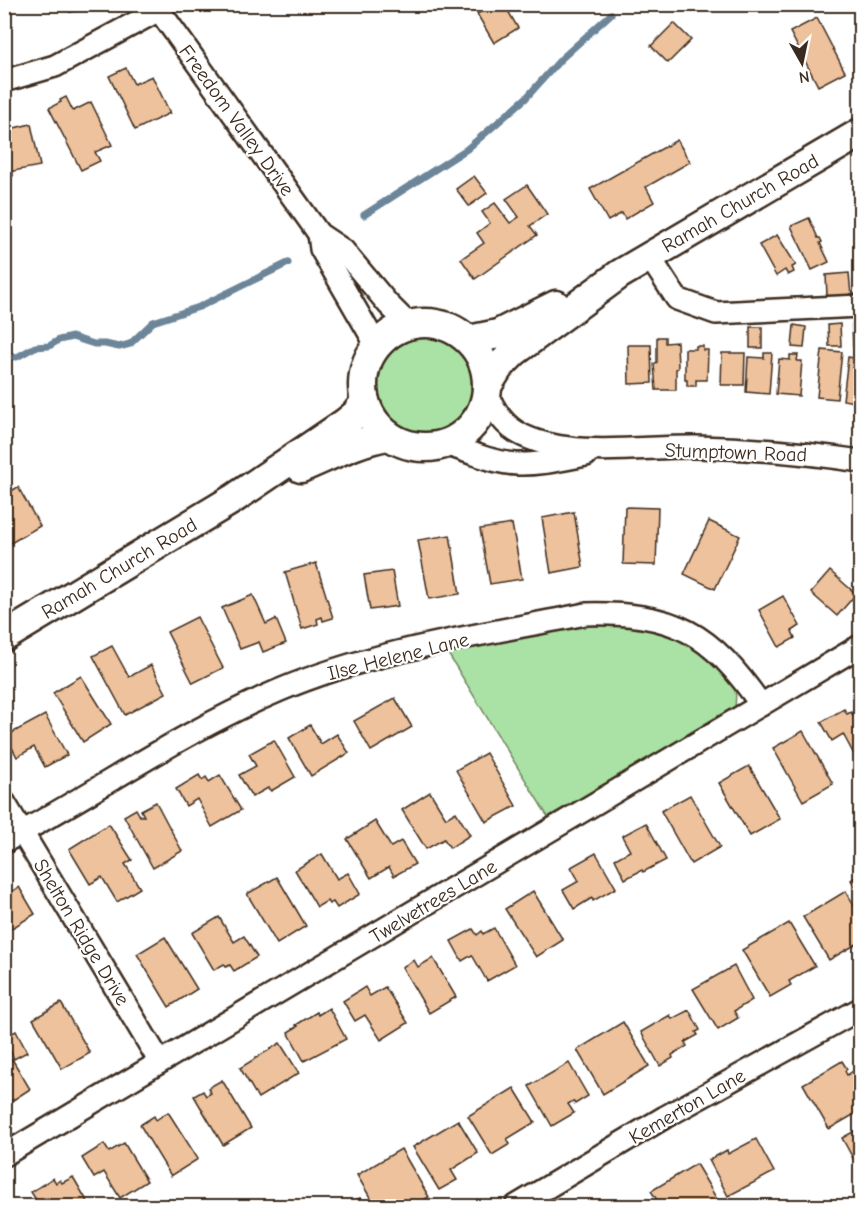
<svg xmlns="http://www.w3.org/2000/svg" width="865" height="1211" viewBox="0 0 865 1211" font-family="'Comic Neue',sans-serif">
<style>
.green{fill:#aae1a4;stroke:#728661;stroke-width:1.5}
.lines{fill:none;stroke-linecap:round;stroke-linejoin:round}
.stream{stroke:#6c8599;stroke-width:7}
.building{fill:#edc29c;stroke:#3b2a1e;stroke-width:1.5}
.minor-casing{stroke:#3b2a1e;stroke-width:26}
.secondary-casing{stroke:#3b2a1e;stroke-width:33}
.minor{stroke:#fff;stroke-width:21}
.secondary{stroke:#fff;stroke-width:28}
.labels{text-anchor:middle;stroke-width:4.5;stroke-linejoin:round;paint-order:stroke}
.street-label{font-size:20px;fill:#3b2a1e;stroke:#fff}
</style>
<rect width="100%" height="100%" fill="#fff"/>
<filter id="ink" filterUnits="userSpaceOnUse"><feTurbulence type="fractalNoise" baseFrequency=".0167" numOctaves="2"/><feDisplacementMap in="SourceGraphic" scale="12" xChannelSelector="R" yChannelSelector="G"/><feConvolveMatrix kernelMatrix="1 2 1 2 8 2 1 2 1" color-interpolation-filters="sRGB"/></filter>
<g filter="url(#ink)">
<!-- green -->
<g class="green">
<circle cx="425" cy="385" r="61"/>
<path d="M597,623C620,623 644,621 666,629C686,636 720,662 731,681C737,689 736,698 735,707L724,717L548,817L447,652Z"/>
</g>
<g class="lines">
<!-- stream -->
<g class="stream">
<path d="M364,215L467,149L526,98L561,59L611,14"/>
<path d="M4,356L17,357L35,347L49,346L59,340L72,337L94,344H105L119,347L130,344L153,322L199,307L288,263"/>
</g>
</g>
<!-- building -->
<g class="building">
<path d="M69,4H108L70,12Z"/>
<path d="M493,4H504L518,28L494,43L477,14Z"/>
<path d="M817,18L845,72L818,86L790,32Z"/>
<path d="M674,23L691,40L668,63L651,46Z"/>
<path d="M126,68L134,84L152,76L170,113L135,130L109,76Z"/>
<path d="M66,97L73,111L91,102L112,145L95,152L100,161L81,170L49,108L61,102L60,100Z"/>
<path d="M7,112L10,129L31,124L40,166L13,171V176L4,178V113Z"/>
<path d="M677,140L690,162L646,187L654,202L625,219L622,213L608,221L590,189Z"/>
<path d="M474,176L487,193L469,206L456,189Z"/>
<path d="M527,185L547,214L530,226L537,235L475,279L461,259L484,243L477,233L490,223L482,212L495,203L510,223L519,217L506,199Z"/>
<path d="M809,218L818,238H820L822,242L820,243L829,262L812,270L791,226Z"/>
<path d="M777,235L796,265L792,267L794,272L788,275L785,270L776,276L759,245Z"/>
<path d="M849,273L851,295L827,296L826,275Z"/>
<path d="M840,324L841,346H829L828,325Z"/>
<path d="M852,324H860V345L853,346Z"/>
<path d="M794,325L806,327L804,348L792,347Z"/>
<rect x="750" y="327" width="12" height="21"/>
<path d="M657,337H665V343L677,342L678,368L676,369V390H656L654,364L657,362Z"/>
<path d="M628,345H651L652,383L629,384Z"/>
<path d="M696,346H703V350H708L707,380H696V386H687V380H685V349H696Z"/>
<path d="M822,350L842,352L837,399L817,397Z"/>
<path d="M722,353H745L744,385H721Z"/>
<path d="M764,353H772L769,394L746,392L748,357L764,358Z"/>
<path d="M790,355H798L797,361H802L799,396L776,394L779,359L790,360Z"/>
<path d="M848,357L860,359V403L843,400Z"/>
<path d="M18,487L40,526L4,547V495Z"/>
<path d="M625,507L658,508L656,565L623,564Z"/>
<path d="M574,512L583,567L551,573L542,518Z"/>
<path d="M709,521L740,536L715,589L684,574Z"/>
<path d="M512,524L522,579L490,584L480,529Z"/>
<path d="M450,535L460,594L429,599L418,540Z"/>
<path d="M316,563L333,618L323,621L322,617L317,619L318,624L302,629L285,572Z"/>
<path d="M392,571L398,606L370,610L364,575Z"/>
<path d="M830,571L856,594L837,616L811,593Z"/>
<path d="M253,595L266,624L276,619L286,643L263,652L259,642L240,649L222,608Z"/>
<path d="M783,596L800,626L792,631L795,638L779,647L759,610Z"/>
<path d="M197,617L223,668L193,683L167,632Z"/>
<path d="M112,646L129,677L151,665L166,693L125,715L93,656Z"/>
<path d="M81,676L111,724L83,742L53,693Z"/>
<path d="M395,698L412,727L371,751L354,721Z"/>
<path d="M844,709L847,714L851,712L853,715L860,711V760L858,762L843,734L832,741L821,722Z"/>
<path d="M45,715L67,755L45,767L34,747L17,757L6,736Z"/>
<path d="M310,725L321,744L337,734L349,753L311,776L289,738Z"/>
<path d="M803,731L833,784L803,801L773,748Z"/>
<path d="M274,740L295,777L271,791L268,788L252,797L239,775L256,766L249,754Z"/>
<path d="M486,753L516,806L486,822L456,770Z"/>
<path d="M749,766L780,819L750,836L719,783Z"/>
<path d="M199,775L202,780L206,777L209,782L220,775L241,810L212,827L197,799L186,806L176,789Z"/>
<path d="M430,792L446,818L456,812L470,835L450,848L444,839L426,849L402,810Z"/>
<path d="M690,795L720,847L691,864L661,811Z"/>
<path d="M156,802L182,851L153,868L124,816L136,809L140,816H144L141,810Z"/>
<path d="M375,821L391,847L401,841L415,864L394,876L389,867L371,878L347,839Z"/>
<path d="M646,823L666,860L643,872L642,870L625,879L615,859L630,851L622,836Z"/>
<path d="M109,824L132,860L125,864L140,888L117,902L102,877L90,884L69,849Z"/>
<path d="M596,853L616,888L593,901L592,898L574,909L563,890L579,881L571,867Z"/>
<path d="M322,854L337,879L348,873L360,894L337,908L333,902L329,904L327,901L317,907L295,870Z"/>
<path d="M860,874V895L851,880Z"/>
<path d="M277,877L306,926L277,944L247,894Z"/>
<path d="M19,887L35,914L4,933V896Z"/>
<path d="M533,891L563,940L536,957L505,909Z"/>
<path d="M846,891L860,916V942L829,960L803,917Z"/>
<path d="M219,917L234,942L244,936L257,957L234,971L230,965L226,967L224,964L214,970L192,933Z"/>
<path d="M789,923L815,966L789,981L791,985L770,997L742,950Z"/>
<path d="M494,928L515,965L487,981L472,955L462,961L451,941L473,929L477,935L482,931L483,934Z"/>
<path d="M165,937L197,989L169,1007L137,954Z"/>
<path d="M433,958L456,997L429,1013L402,967L414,960L418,967Z"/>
<path d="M734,966L752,1000L734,1011L738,1018L718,1030L693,989Z"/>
<path d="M365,987L370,996L385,987L408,1023L381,1040L365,1015L355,1021L343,1001Z"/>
<path d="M61,1003L90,1053L62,1069L33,1019Z"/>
<path d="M329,1008L346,1039L304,1061L288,1032L298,1026L296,1025L317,1012L318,1015Z"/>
<path d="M689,1010L700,1030L696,1032L698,1035L685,1042L687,1046L672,1055L673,1058L660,1066L641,1032L670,1015L672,1019Z"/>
<path d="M623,1022L649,1066L603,1094L577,1050Z"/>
<path d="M16,1031L27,1052L14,1059L4,1037Z"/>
<path d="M280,1043L299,1073L258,1098L240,1068Z"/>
<path d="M12,1059L30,1089L4,1106V1064Z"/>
<path d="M842,1061L847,1069L845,1071L847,1075L853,1071L860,1084L854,1088L860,1100V1111L829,1129L803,1084Z"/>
<path d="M569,1063L588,1096L575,1104L573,1101L568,1104L574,1113L552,1126L529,1086Z"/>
<path d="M222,1080L251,1128L223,1145L194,1096L203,1091L206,1096L211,1093L208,1088Z"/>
<path d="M514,1088L535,1122L507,1139L510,1144L492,1155L468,1116Z"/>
<path d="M168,1112L198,1159L171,1176L140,1125L154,1116L156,1120Z"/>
<path d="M458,1120L478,1153L451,1170L457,1180L439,1190L413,1147Z"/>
<path d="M860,1128V1171L842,1138Z"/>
<path d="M756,1139L774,1172L728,1196L709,1160L727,1150L728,1154Z"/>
<path d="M124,1143L147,1181L120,1198L104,1172L94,1178L82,1158L104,1144L109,1152Z"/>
<path d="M401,1149L429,1197L413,1206L410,1205L407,1206H375L357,1175Z"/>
<path d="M696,1164L721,1206H661L651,1191Z"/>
<path d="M73,1177L90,1206H40L31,1192L53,1178L56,1183L60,1180L62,1183Z"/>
<path d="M360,1198L365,1206H344Z"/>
</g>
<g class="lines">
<!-- minor casing -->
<g class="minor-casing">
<g id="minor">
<path d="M158,4L159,10L319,234L343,250L388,304L410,326"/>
<path d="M4,81L55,66L159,10"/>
<path d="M319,234L321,249L377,346"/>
<path d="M649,256L677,299L716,313L860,306"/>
<path d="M486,392C495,411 504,427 524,436C574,459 643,446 696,447C751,448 806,453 860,461"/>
<path d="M445,444C468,451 493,463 517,464C540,465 564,459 586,455"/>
<path d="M4,802L160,1062"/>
<path d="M4,842C97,792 183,731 280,690C377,649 483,635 585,614C675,612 710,632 761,705"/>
<path d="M4,1155L860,646"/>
<path d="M516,1206L665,1117L860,1009"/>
</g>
</g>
<!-- secondary casing -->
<g class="secondary-casing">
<g id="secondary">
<circle cx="425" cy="385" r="62"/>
<path d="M469,340L498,334L556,305"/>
<path d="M487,386L499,367L514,352L620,274L860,133"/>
<path d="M301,468C330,456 357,441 388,436"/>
<path d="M4,637L233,499L345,423L356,414L365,402"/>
</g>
</g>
<!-- minor -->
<use href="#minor" class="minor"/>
<!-- secondary -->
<use href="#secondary" class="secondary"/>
</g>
</g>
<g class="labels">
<!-- street labels -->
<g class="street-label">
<text transform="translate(237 120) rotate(54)" y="7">Freedom Valley Drive</text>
<text transform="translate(740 203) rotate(-30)" y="7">Ramah Church Road</text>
<text transform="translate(736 452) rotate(2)" y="7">Stumptown Road</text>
<text transform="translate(119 568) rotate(-31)" y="7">Ramah Church Road</text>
<text transform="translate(398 656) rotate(-14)" y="7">Ilse Helene Lane</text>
<text transform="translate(433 901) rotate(-31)" y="7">Twelvetrees Lane</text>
<text transform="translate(82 932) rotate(59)" y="7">Shelton Ridge Drive</text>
<text transform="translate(687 1106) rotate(-30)" y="7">Kemerton Lane</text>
</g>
</g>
<!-- margin -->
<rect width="865" height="1211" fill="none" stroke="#fff" stroke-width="24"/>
<rect x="12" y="12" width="841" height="1187" fill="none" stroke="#3b2a1e" stroke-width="2" filter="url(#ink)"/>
<!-- north arrow -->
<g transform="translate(802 63) rotate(171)" stroke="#ffffff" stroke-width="4.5" paint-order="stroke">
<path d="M0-4.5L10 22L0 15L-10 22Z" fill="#3b2a1e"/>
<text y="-9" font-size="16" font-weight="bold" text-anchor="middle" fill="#3b2a1e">N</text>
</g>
</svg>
